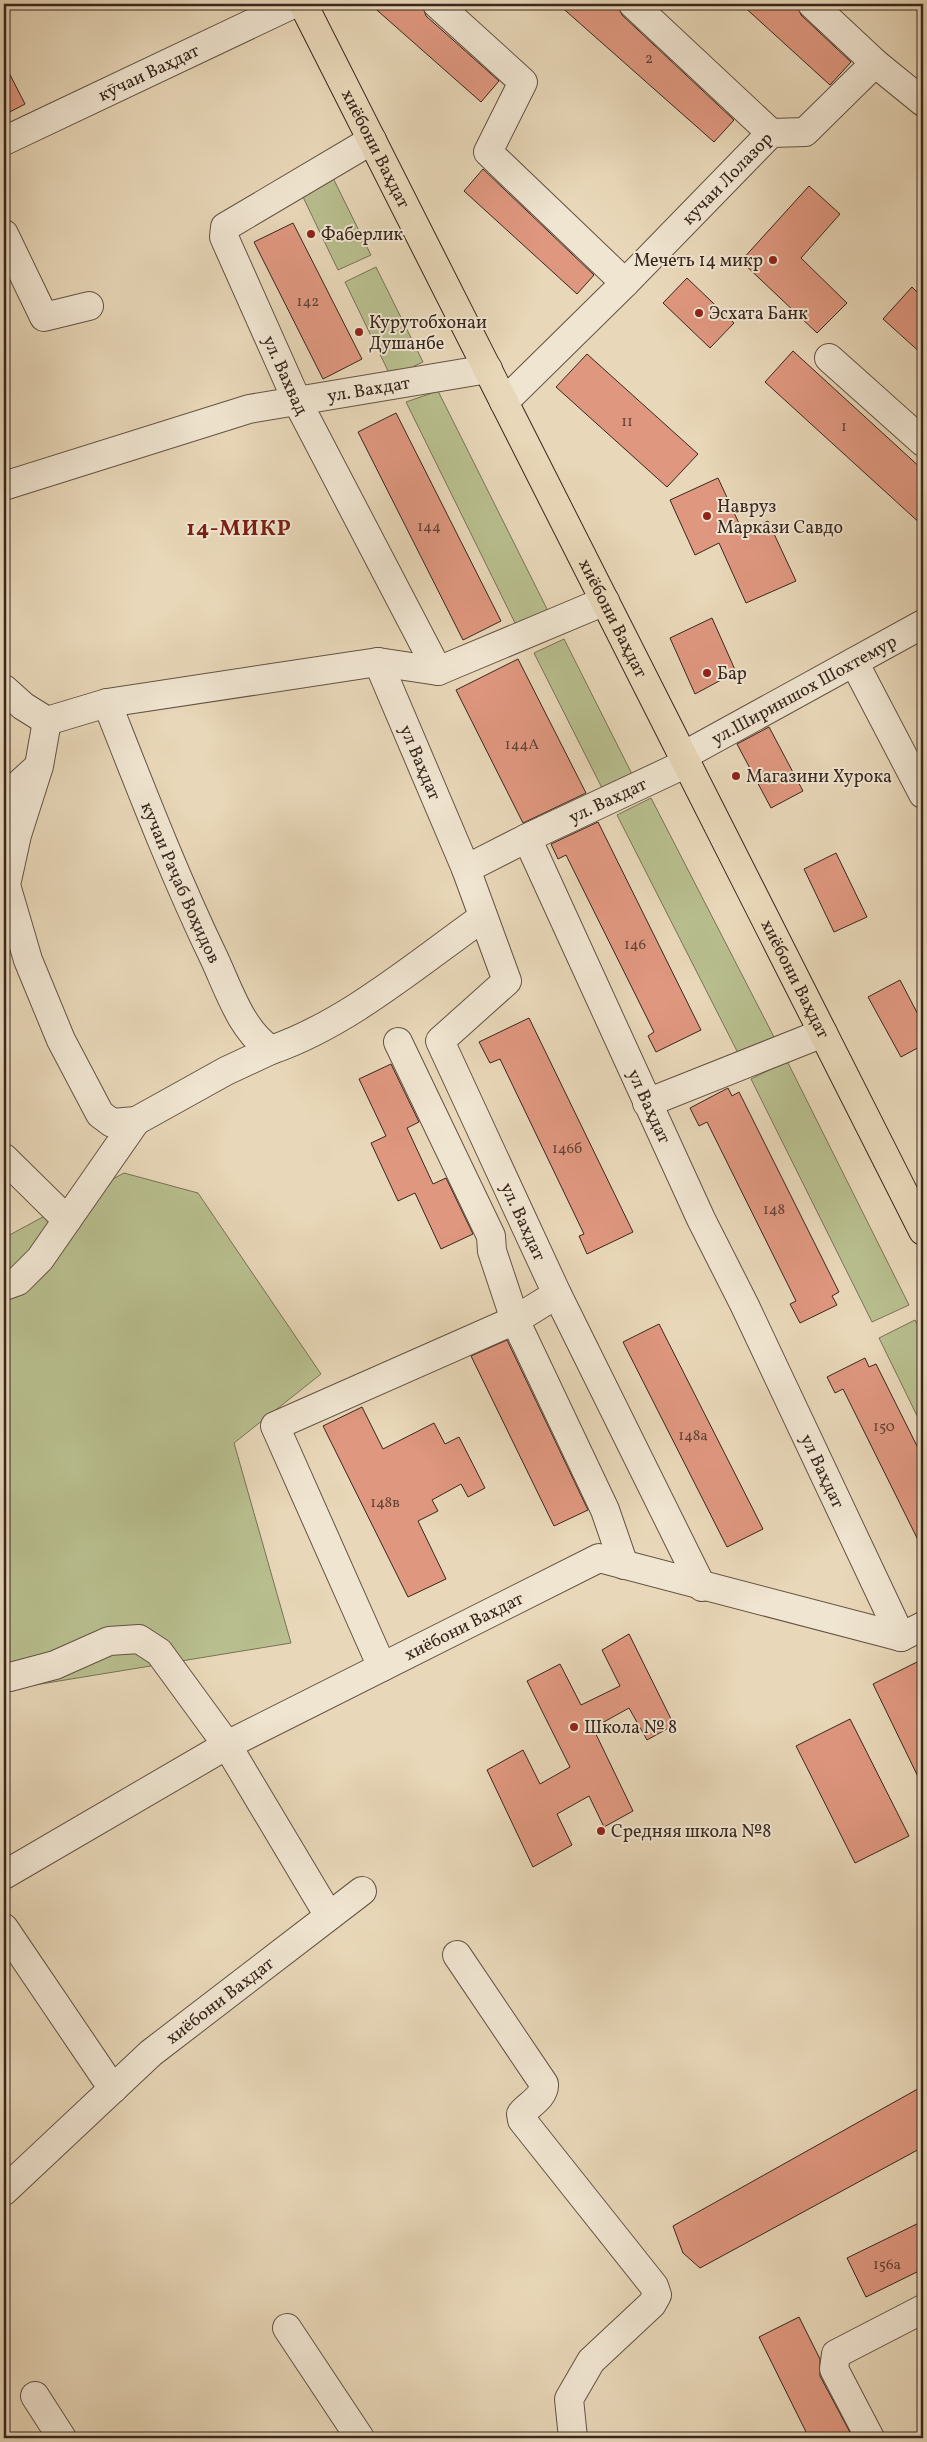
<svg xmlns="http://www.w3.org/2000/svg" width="927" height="2442" viewBox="0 0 927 2442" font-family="Vollkorn,serif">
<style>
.green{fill:#b8be8e;stroke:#787256}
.building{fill:#df977f;stroke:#38271e}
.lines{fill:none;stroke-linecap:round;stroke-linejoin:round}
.minor-casing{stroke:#645344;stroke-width:30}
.major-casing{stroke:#38271e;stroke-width:30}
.minor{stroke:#f0e5d1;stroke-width:28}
.major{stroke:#e8d7b8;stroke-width:28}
.poi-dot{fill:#8f2418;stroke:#f0e5d1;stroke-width:2}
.labels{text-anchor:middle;stroke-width:4;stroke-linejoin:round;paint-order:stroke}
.number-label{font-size:15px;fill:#624336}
.street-label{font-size:18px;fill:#38271e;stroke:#f0e5d1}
.poi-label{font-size:18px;fill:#38271e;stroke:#f0e5d1;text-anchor:start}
.district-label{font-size:22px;font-weight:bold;letter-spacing:1px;fill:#7a1f14;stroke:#f0e5d1}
</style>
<rect width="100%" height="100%" fill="#e8d7b8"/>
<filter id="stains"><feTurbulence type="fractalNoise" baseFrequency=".004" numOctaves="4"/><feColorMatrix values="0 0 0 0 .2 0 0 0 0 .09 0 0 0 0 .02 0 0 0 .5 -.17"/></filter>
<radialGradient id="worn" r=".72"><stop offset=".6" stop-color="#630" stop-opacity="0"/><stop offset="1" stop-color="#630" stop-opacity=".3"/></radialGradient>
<!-- green -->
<g class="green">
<path d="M333,178L371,255L338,270L303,197Z"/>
<path d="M376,267L423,362L391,377L345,282Z"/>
<path d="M438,391L548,611L516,625L406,402Z"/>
<path d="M564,639L634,778L603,790L534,653Z"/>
<path d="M651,798L774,1037L739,1055L617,815Z"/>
<path d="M787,1061L909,1305L872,1322L751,1079Z"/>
<path d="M124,1173L198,1193L321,1374L234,1443L291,1643L4,1690V1238Z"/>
<path d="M915,1320L923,1336V1428L879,1338Z"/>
</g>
<!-- building -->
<g class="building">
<path d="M370,4H422L426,16L499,81L481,102Z"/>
<path d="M558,4H617L622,15L734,120L714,142Z"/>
<path d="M741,4H797L801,15L851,62L830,85Z"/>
<path d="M4,63L25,104L4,115Z"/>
<path d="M483,169L594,275L577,294L464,191Z"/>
<path d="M809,186L840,214L801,258L847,303L817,333L741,261Z"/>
<path d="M293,223L362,359L323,379L254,242Z"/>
<path d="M687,278L734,323L710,348L663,303Z"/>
<path d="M912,287L923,298V355L883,319Z"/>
<path d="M793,351L923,470V526L765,382Z"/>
<path d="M587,354L698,454L667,487L556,387Z"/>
<path d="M396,413L501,621L463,640L358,432Z"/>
<path d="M718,478L743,532L768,521L796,581L746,603L719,543L695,555L670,500Z"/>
<path d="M712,618L736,672L695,694L670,638Z"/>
<path d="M518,659L586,793L523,823L456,690Z"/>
<path d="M769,727L803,791L771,808L737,744Z"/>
<path d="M598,822L701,1030L656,1052L648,1036L654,1032L566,855L558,859L551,844Z"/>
<path d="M836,853L867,917L834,932L804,869Z"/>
<path d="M900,980L923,1024V1045L901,1057L868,997Z"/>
<path d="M529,1018L633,1232L587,1254L579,1236L584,1234L500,1059L490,1063L479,1042Z"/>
<path d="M391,1064L419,1122L407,1128L433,1184L446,1178L473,1234L441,1249L415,1193L398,1201L371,1143L386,1136L359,1079Z"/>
<path d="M728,1088L732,1096L739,1092L839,1292L832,1296L837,1305L800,1323L790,1304L796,1301L707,1122L699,1126L690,1108Z"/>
<path d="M659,1324L763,1529L727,1547L623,1342Z"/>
<path d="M507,1340L588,1510L554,1526L471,1356Z"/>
<path d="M865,1358L869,1367L876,1364L923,1458V1550L843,1389L835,1393L827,1377Z"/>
<path d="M362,1407L383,1449L434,1423L445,1444L459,1437L485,1488L468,1497L461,1484L432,1500L438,1511L418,1521L446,1579L408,1597L323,1426Z"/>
<path d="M629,1634L674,1725L647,1740L629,1708L593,1728L633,1811L604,1827L589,1796L557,1814L572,1845L533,1867L487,1770L523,1750L540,1784L570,1767L527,1681L560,1664L581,1705L620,1686L602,1650Z"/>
<path d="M923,1659V1787L873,1684Z"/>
<path d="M850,1719L909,1836L855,1863L796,1746Z"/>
<path d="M923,2086V2147L700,2268L683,2253L673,2226Z"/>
<path d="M923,2221V2269L866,2297L847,2258Z"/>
<path d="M799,2317L820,2359V2376L853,2438H809L759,2337Z"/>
</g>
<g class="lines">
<!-- minor casing -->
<g class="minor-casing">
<g id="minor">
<path d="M437,4L523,82L488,152L625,283"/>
<path d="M633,4L771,133"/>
<path d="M875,63L923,102"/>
<path id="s1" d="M372,140L225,227L224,237L297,401L438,671"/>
<path id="s2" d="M4,141L293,4"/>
<path d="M4,234L44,317L89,306"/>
<path d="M829,358L923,442"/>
<path id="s3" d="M504,402L625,283L771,133L805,132L875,63L812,4"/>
<path id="s4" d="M4,486L249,409L488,369"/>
<path id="s5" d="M378,662L466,869L527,838L701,1219L745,1306L901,1637"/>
<path d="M854,662L923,794"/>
<path d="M4,689L23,706L47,721L107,703L378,662L438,671L605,601"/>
<path id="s6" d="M107,703C141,789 174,875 214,958C229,990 241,1030 271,1050C347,1024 417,964 482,918"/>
<path d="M47,721L39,766L17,835L6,885L28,960L61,1040L100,1114L112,1123L136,1121L226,1071L271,1050"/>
<path id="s7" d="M683,756L923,624"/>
<path d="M4,798L38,767"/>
<path id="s8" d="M527,838L687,763"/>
<path id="s9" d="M466,869L507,981L440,1041L557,1294L702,1587"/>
<path d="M398,1042L491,1236L492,1251L515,1320L605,1510L624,1565"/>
<path d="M647,1103L823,1033"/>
<path d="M4,1158L67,1220"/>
<path d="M4,1286L18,1281L40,1259L136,1121"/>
<path d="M901,1637L923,1626"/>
<path d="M382,1667L275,1426L515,1320L557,1294"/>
<path d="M4,1875L227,1745L159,1652L139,1639L109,1641L55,1665L10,1677"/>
<path id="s10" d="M329,1916L227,1745L599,1558L901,1637"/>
<path d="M4,1928L113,2089"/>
<path d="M457,1955L544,2084C545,2097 528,2105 521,2114L522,2120L654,2286L657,2295L652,2304L591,2361L569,2399L573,2438"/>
<path id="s11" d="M4,2191L151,2053L362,1891"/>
<path d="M287,2328L360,2438"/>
<path d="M35,2396L62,2438"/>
<path d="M870,2438L834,2369L836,2354L923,2309"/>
</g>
</g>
<!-- major casing -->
<g class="major-casing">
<g id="major">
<path id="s12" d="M303,4L923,1231"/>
</g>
</g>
<!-- minor -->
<use href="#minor" class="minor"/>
<!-- major -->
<use href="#major" class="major"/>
</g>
<!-- markers -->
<g class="poi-dot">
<circle cx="311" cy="234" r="5"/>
<circle cx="773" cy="260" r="5"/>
<circle cx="699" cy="313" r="5"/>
<circle cx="359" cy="332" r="5"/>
<circle cx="707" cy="516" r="5"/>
<circle cx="707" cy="673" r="5"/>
<circle cx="736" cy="776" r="5"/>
<circle cx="574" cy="1727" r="5"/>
<circle cx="601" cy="1831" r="5"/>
</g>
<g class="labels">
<!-- number labels -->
<g class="number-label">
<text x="649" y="63">2</text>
<text x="308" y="306">142</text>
<text x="627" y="426">11</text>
<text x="844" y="431">1</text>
<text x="429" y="531">144</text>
<text x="522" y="749">144А</text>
<text x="635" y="949">146</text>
<text x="567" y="1153">146б</text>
<text x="774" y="1214">148</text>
<text x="884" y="1431">150</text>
<text x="693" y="1440">148а</text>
<text x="385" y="1507">148в</text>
<text x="887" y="2269">156а</text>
</g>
<!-- street labels -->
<g class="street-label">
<text dy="6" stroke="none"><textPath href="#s2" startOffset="160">кӯчаи Ваҳдат</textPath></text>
<text dy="6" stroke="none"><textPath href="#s12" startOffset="162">хиёбони Ваҳдат</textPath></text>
<text dy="6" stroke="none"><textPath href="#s3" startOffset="316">кучаи Лолазор</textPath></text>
<text dy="6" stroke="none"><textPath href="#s1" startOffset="332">ул. Вахвад</textPath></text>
<text dy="6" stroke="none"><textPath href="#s4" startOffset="378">ул. Вахдат</textPath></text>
<text dy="6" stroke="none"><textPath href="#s12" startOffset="688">хиёбони Ваҳдат</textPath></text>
<text dy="6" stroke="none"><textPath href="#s7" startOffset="138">ул.Шириншох Шохтемур</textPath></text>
<text dy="6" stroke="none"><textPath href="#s5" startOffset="109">ул Ваҳдат</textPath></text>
<text dy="6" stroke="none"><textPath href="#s8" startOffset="89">ул. Вахдат</textPath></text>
<text dy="6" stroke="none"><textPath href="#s6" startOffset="194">кучаи Раҷаб Воҳидов</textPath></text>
<text dy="6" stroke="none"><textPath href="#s12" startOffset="1092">хиёбони Ваҳдат</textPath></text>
<text dy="6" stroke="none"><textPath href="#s5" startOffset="588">ул Ваҳдат</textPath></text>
<text dy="6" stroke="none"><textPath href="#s9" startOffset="408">ул. Вахдат</textPath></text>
<text dy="6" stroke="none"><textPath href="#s5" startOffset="992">ул Ваҳдат</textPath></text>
<text dy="6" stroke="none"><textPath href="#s10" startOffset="464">хиёбони Вахдат</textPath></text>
<text dy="6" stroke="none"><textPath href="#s11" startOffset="288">хиёбони Вахдат</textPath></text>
</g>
<!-- poi labels -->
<g class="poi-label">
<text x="321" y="240">Фаберлик</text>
<text x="763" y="266" text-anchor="end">Мечеть 14 микр</text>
<text x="709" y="319">Эсхата Банк</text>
<text x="369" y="328">Курутобхонаи<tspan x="369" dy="21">Душанбе</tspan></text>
<text x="717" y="512">Навруз<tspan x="717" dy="21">Маркази Савдо</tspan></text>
<text x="717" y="679">Бар</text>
<text x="746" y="782">Магазини Хурока</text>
<text x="584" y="1733">Школа № 8</text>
<text x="611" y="1837">Средняя школа №8</text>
</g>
<!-- district labels -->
<g class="district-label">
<text x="239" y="535">14-МИКР</text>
</g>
</g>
<!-- margin -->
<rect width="927" height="2442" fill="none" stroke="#e8d7b8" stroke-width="20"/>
<rect x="5" y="5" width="917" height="2432" fill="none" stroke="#38271e" stroke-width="2.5"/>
<rect x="10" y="10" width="907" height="2422" fill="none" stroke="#38271e"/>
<rect width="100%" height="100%" filter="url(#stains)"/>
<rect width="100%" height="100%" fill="url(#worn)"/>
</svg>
